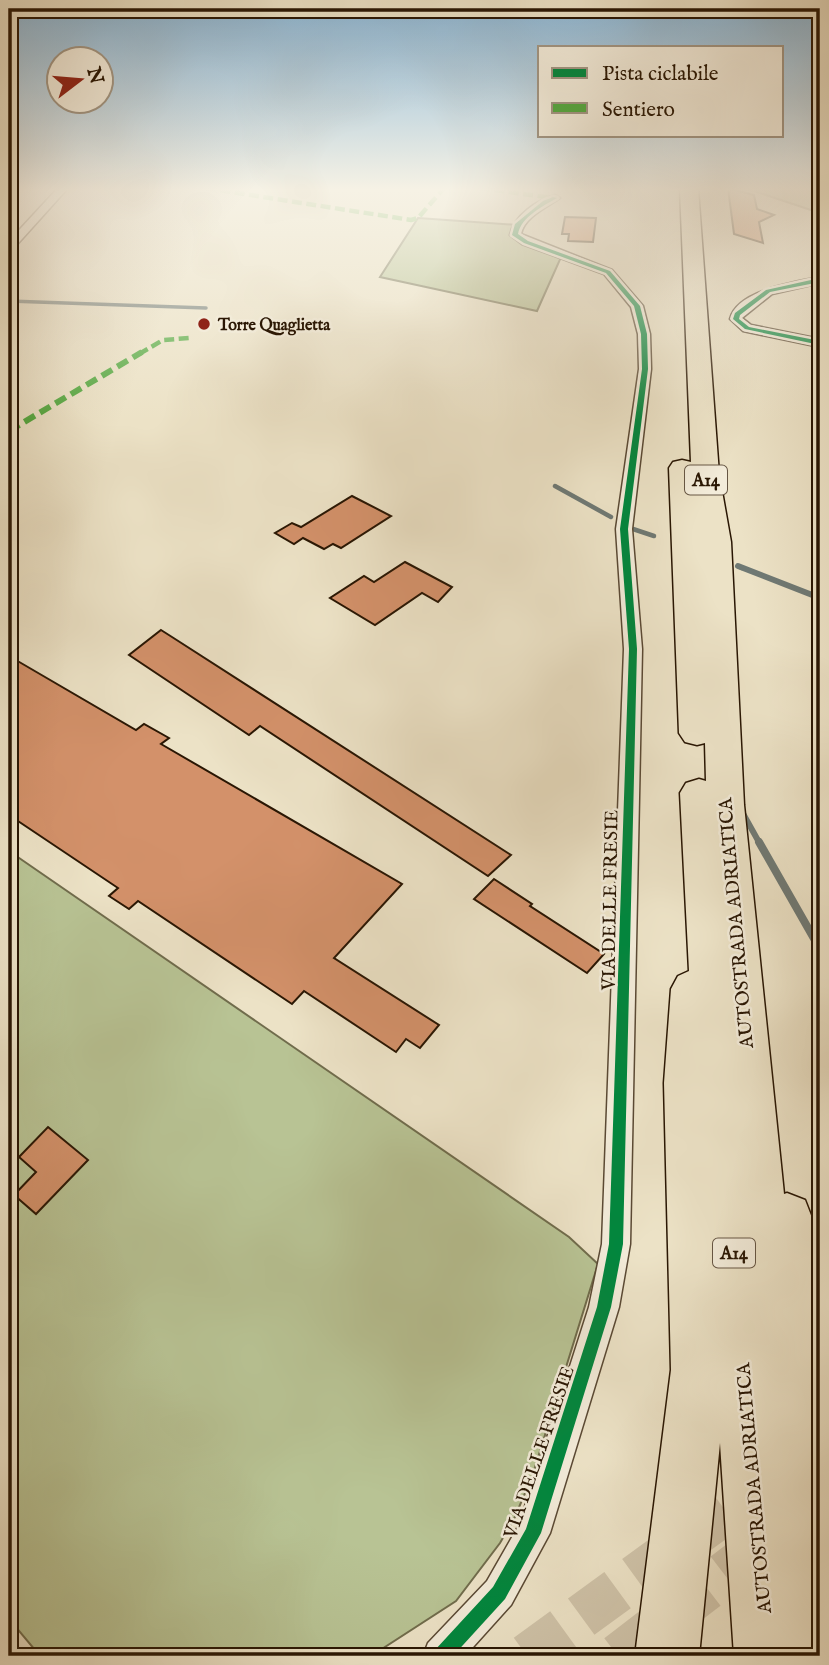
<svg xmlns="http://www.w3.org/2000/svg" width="829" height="1665" viewBox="0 0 829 1665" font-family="'IM FELL English',serif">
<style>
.green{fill:#b8c394;stroke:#706c4c;stroke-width:2}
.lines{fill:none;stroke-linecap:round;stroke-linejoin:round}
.stream-far3{stroke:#6f7974;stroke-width:3.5}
.stream-far2{stroke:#6f7974;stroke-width:4.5}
.stream-far1{stroke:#6f7974;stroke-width:6}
.stream{stroke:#6f7974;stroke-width:8}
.building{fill:#d3916a;stroke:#291603;stroke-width:2}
.secondary-tunnel{stroke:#cfc3a9;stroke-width:45;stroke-dasharray:45 22;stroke-linecap:butt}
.street-casing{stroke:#5a4934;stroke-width:3}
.highway-casing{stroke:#291603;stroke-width:3}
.street{fill:#f3ecda;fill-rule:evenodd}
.highway{fill:#ece2c6;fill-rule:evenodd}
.quiet-far1{stroke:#53a940;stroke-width:4.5;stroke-dasharray:10 4.5;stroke-linecap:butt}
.quiet{stroke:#53a940;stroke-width:6;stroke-dasharray:12 6;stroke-linecap:butt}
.cycleway-casing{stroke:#f3ecda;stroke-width:5}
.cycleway{fill:#00873e;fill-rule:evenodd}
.poi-dot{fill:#8f2418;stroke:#f3ecda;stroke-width:2.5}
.labels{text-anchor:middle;stroke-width:5;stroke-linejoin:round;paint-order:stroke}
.far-poi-label{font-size:16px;font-weight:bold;fill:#291603;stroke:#f3ecda;text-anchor:start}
.shield{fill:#f3ecda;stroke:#665644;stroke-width:2}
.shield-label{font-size:18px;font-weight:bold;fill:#291603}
.street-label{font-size:19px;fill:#291603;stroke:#f3ecda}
</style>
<rect width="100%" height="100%" fill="#ece2c6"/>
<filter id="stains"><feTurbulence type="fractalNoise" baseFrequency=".00286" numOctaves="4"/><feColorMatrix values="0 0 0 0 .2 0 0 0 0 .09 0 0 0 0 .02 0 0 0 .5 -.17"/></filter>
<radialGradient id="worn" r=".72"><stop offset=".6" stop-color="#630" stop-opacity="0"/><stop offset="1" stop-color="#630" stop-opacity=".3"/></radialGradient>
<!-- green -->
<g class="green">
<path d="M745,188H820V213Z"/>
<path d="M418,218L517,225L514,231L562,255L537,311L380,277Z"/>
<path d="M9,851L569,1237L598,1264L532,1477L514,1519L500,1543L456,1601L371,1656H40L9,1619Z"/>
</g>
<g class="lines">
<!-- stream-far3 -->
<path class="stream-far3" d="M9,301L206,308"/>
<!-- stream-far2 -->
<g class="stream-far2">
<path d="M555,486L611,517"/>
<path d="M633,529L654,536"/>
<path d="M738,566L742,568"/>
</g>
<!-- stream-far1 -->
<g class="stream-far1">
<path d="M738,566L820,598"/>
<path d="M741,810L760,844"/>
</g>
<!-- stream -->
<path class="stream" d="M759,842L820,949"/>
</g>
<!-- building -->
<g class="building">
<path d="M728,188L754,195L757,209L774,215L759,222L763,243L734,234Z"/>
<path d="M565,217L596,218L593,242L568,241L569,234H562Z"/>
<path d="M352,496L391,516L341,548L333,544L324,549L303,538L294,544L275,533L292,523L301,527Z"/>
<path d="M405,562L452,587L438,602L422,593L375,625L330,598L364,576L374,582Z"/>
<path d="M161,630L172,637L511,855L488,876L260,726L249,735L129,655Z"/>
<path d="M9,656L136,730L144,724L169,738L161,744L402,884L334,958L439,1025L420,1048L406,1039L396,1052L304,991L292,1004L138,901L129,909L109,896L118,888L9,815Z"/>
<path d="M494,879L532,904L530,906L604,954L587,973L474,899Z"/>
<path d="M48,1127L88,1160L36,1214L14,1195L36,1172L19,1157Z"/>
</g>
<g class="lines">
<!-- secondary-tunnel -->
<g class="secondary-tunnel">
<path d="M527,1656L820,1443"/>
<path d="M618,1656L820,1501"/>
</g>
<!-- street casing -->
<g class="street-casing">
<g id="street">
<path d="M58,188H68L13,249L9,250V241Z"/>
<path d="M555,195L560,198C547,207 524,217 521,234L612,270L643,306L650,334L651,369L632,529L642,649L630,1244L619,1307L550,1533L511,1605L465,1656H423L428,1643L487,1581L519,1525L589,1307L602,1244L624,649L616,529L639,369L638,334L631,307L604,274L522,244L510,235C514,216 537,200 555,195Z"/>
<path d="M820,277V283L772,294L742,318L751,325L820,339V347L743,331L730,319C737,290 795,282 820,277Z"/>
</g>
</g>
<!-- highway casing -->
<g class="highway-casing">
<path id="highway" d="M680,188H698L719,474L731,542L744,805L784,1194L787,1193L805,1200L812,1218L820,1266V1473L818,1472L820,1656H734L720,1443L699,1656H635L671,1370L664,1083L671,989L678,976L689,971L680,793L686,783L699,779L706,781L705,743L697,745L685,742L679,733L669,468L673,462L682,460L691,462Z"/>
</g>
<!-- street -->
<use href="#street" class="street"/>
<!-- highway -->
<use href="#highway" class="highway"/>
<!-- quiet-far1 -->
<g class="quiet-far1">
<path d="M206,188L411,220L418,218L444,188"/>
<path d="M480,188L553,198"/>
<path d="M139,354L163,340L189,338"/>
</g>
<!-- quiet -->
<path class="quiet" d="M9,431L142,352"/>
<!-- cycleway casing -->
<g class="cycleway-casing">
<g id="cycleway">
<path d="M553,197L557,198C543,206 521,217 518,234L528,241L610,271L640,306L647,334L648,369L628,529L637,649L623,1244L611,1307L541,1533L505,1599L453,1656H432L435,1650L493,1587L526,1529L597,1307L609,1244L629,649L620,529L642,369L641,334L634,306L606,273L524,243L512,235L515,224L543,201Z"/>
<path d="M820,278V282L770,292L740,315L739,319L749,327L820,341V345L745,329L733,319L735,313L766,290Z"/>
</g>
</g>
<!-- cycleway -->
<use href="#cycleway" class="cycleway"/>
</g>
<!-- sky -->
<linearGradient id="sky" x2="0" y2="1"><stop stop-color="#8ab7d8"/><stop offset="0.45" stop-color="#f6f2e5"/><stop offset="1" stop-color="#f6f2e5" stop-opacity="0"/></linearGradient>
<rect width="829" height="421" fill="url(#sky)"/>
<!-- markers -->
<circle class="poi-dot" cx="204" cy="324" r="7"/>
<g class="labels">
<!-- far-poi labels -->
<g class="far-poi-label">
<text x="218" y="330">Torre Quaglietta</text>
</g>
<!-- shield labels -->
<g class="shield">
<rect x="685" y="465.5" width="42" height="29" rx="5"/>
<rect x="713" y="1238.5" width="42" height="29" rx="5"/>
</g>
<g class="shield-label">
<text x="706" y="486">A14</text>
<text x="734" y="1259">A14</text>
</g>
<!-- street labels -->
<g class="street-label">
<text transform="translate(609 900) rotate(-89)" y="7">VIA DELLE FRESIE</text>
<text transform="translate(735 923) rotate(-95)" y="7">AUTOSTRADA ADRIATICA</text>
<text transform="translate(538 1452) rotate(-71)" y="7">VIA DELLE FRESIE</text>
<text transform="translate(753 1488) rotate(-95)" y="7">AUTOSTRADA ADRIATICA</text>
</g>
</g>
<!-- margin -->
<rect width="829" height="1665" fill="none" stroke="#ece2c6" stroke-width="35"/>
<rect x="10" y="10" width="808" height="1644" fill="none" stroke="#291603" stroke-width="3.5"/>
<rect x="18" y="18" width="794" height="1630" fill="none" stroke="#291603" stroke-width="2"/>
<!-- legend -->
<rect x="538" y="46" width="245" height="91" fill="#f3ecda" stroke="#a29684" stroke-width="2"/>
<rect x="552" y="68" width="35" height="10" fill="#00873e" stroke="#a29684" stroke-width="2"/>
<text x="602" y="80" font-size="21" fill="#291603">Pista ciclabile</text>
<rect x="552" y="103" width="35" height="10" fill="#53a940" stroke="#a29684" stroke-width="2"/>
<text x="602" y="116" font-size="21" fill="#291603">Sentiero</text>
<!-- north arrow -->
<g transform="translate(80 80) rotate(74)"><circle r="33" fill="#f3ecda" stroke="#a29684" stroke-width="2"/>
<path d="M0-5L12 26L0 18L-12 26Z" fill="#8f2418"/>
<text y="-10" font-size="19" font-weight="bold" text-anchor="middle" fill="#291603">N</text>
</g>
<rect width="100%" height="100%" filter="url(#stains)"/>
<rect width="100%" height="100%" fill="url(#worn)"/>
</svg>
